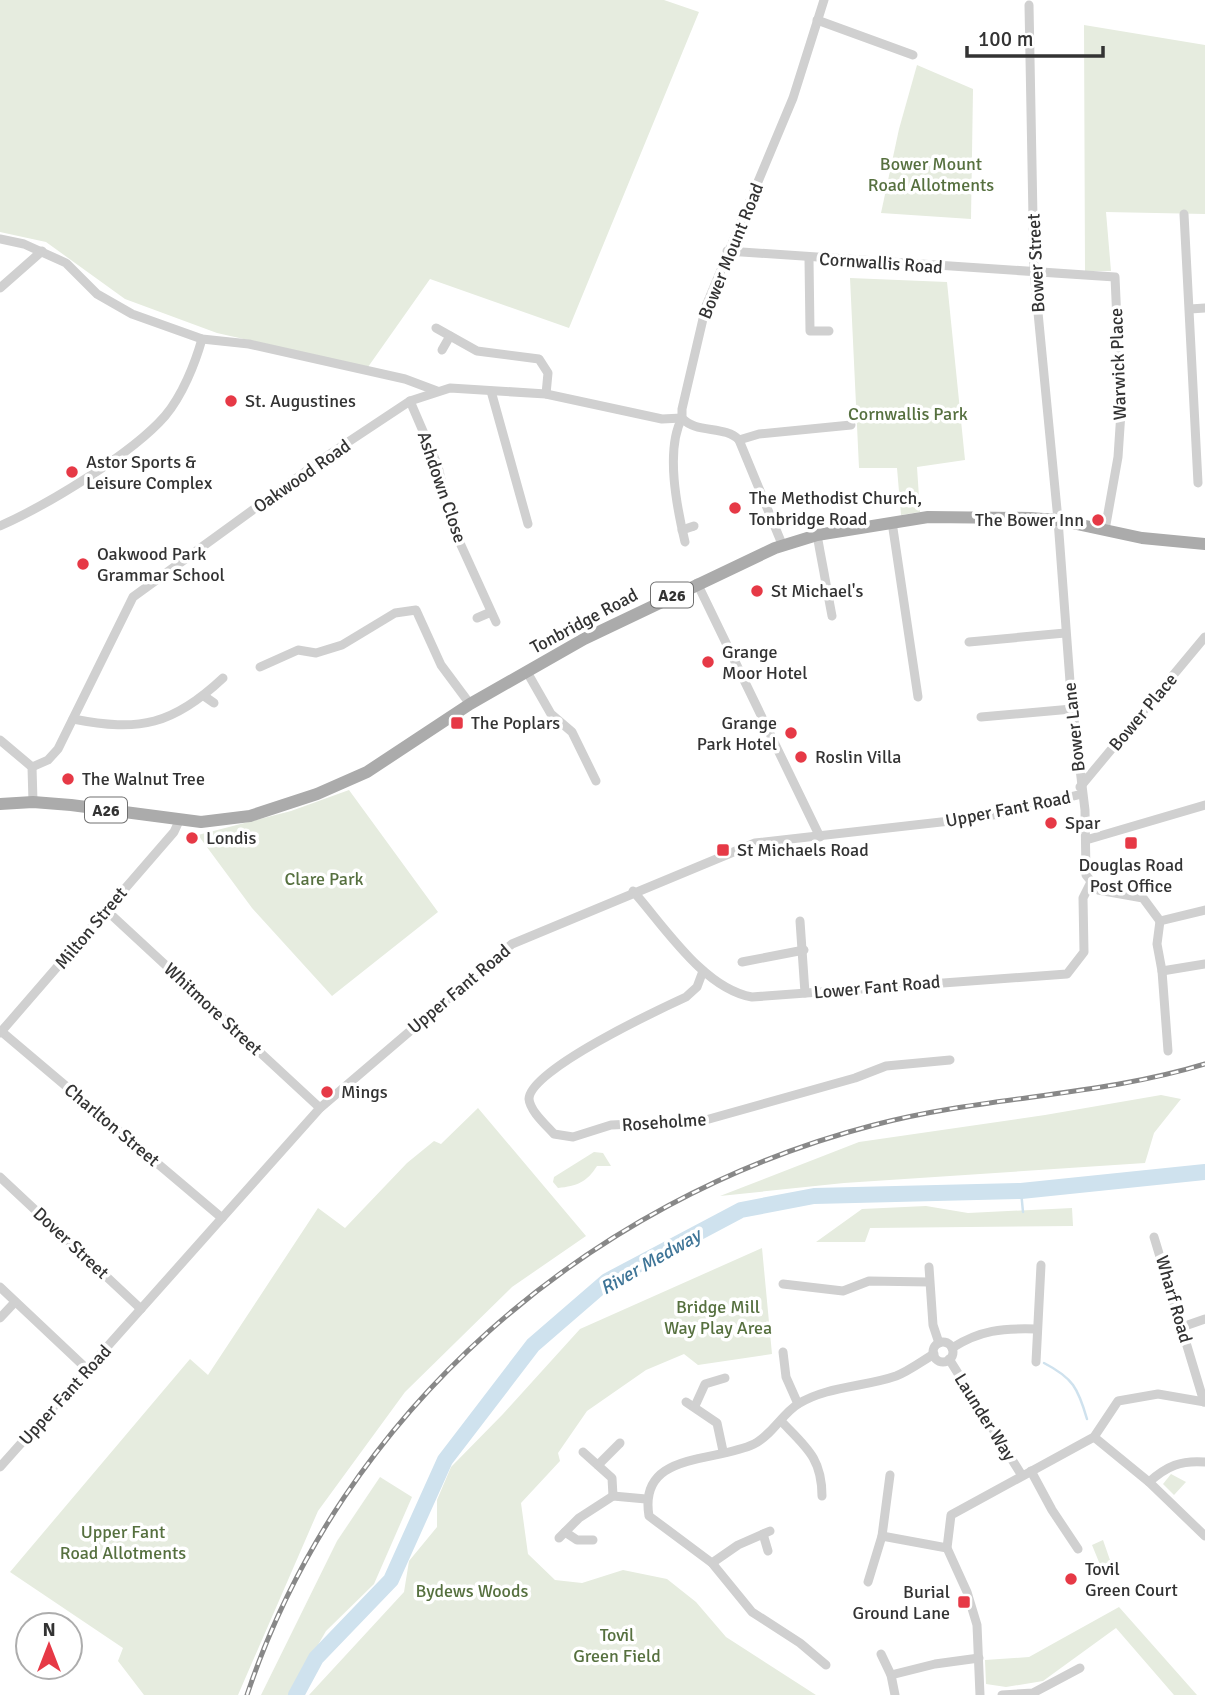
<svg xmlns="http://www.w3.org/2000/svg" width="1205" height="1695" viewBox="0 0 1205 1695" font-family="Signika,sans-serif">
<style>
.green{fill:#e6ecdf}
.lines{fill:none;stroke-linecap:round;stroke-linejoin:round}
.stream{stroke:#cfe2ee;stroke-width:2.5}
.river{stroke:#cfe2ee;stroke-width:16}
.minor{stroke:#d0d0d0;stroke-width:9}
.major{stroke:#ababab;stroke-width:12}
.rail-casing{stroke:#888;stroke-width:5}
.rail{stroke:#fff;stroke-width:2.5;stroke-dasharray:8;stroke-linecap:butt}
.poi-dot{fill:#e63946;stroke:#fff;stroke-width:2.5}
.labels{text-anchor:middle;stroke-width:7;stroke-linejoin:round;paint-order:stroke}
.shield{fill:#fff;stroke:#707070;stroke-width:2}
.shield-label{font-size:16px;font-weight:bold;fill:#333}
.park-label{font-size:18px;fill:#56703f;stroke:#fff}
.street-label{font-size:18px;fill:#333;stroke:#fff}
.poi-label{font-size:18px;fill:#333;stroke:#fff;text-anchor:start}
.water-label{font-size:19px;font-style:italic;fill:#3f7597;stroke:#fff}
</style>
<rect width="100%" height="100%" fill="#fff"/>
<!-- green -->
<g class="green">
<path d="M0,0H664L699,12L569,328L430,279L368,367L217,333L125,299L46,242L0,232Z"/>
<path d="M1084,25L1205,45V214L1106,212L1111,271H1085Z"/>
<path d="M917,65L973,89L971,219L881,213L899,129Z"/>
<path d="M850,278L947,282L965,460L917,467L920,512L901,515L897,468H859Z"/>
<path d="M349,790L438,912L332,996L252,908L198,835L291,811Z"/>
<path d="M1161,1095L1181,1099L1154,1133L1145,1163L844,1183L720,1196L859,1142L1045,1115Z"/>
<path d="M478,1108L586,1236L512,1287L405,1392L318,1511L238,1695H144L118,1661L123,1648L10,1572L190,1359L208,1375L318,1208L345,1228L407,1163L434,1141L441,1144Z"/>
<path d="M594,1152L603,1153L611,1166H597C587,1182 577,1186 558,1188L553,1182L554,1177Z"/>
<path d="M926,1206L968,1213L1072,1208L1073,1226L870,1228L865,1242H816L862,1209Z"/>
<path d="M762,1248L772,1354L698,1365L684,1354L646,1370L587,1411L558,1453L560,1461L521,1503L528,1554L555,1580L582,1583L623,1570L667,1579L696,1602L726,1637L816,1695H309L404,1592L409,1561L437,1527V1500L451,1467L503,1414L580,1329Z"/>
<path d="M1171,1474L1186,1482L1174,1495L1163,1484Z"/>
<path d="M380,1477L412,1497L374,1584L326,1631L289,1695H261L337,1541Z"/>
<path d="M1103,1540L1111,1563L1101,1567L1092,1545Z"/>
<path d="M1119,1607L1197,1695H1174L1116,1628L1043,1681L1006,1687L986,1684L985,1660L1029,1657Z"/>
</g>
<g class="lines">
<!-- stream -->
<g class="stream">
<path d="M1021,1191L1023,1212"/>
<path d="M1044,1363C1073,1378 1078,1388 1087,1419"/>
</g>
<!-- river -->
<path class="river" d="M296,1695L316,1658L391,1580L445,1460L533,1345L607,1281L741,1210L814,1196L1021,1191L1205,1172"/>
<!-- minor -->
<g class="minor">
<path d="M1029,5L1034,271L1058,520L1071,695L1085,810L1086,875L1098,890L1143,898L1160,921"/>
<path d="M817,20L913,55"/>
<path d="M1184,214L1198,483"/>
<path d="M0,239L24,244L66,263L97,294L132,314L202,339L249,344L405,379L437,391"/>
<path d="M727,251L1115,277L1121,412L1118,457L1105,530"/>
<path d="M809,259L810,331H829"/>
<path d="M0,288L42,251"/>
<path d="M1190,309L1205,308"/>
<path d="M436,328L477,351L539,359L548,373L546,394"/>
<path d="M442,350L450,336"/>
<path d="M491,391L528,524"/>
<path d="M410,401L438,466L450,521L496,622"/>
<path d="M682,418C665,450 677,508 685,542"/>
<path d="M739,440L759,434L851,425"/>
<path d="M892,522L918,697"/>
<path d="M0,526C47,505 132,454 165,416C182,396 195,364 202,339"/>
<path d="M682,530L694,526"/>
<path d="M817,535L832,616"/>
<path d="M782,544L739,440C725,425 696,434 682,418V409L706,306L793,98L824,0"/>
<path d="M697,583L820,837"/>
<path d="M477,618L491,612"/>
<path d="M969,642L1065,633"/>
<path d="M260,667L298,650L316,653L342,645L395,613L416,610L441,665L470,704"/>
<path d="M527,672L551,714L572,732L596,781"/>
<path d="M204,696L214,703"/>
<path d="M981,717L1072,709"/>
<path d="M73,719C140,732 173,725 223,678"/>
<path d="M0,740L32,767L33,802"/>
<path d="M32,767L48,760L58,749L133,597L327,456L410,401L450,388L546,394L662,419L682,418"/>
<path d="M1080,787L1205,637"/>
<path d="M1086,840L1205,805"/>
<path d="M633,891C664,926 704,989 752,997L1067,974L1084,952L1083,898L1090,884"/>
<path d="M106,910L320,1108"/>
<path d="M800,921L805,993"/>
<path d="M1160,921L1157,944L1162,971L1168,1051"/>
<path d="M1160,921L1205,910"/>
<path d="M742,962L804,950"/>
<path d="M703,971L697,987L686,997C660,1009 529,1070 529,1099C530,1111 546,1125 554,1134L573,1137L611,1125L702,1121L855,1078L886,1066L950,1060"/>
<path d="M1162,971L1205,964"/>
<path d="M2,1032L222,1218"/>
<path d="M0,1033L174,832L179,821"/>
<path d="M0,1177L141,1309"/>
<path d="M1154,1237L1204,1402"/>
<path d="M929,1267L933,1325L939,1343"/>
<path d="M783,1284L843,1291L869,1281L929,1282"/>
<path d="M0,1287L88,1370"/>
<path d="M0,1318L15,1302"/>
<path d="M1182,1327L1205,1319"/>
<circle cx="943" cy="1352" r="10"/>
<path d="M952,1348C980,1330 1003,1328 1036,1329"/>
<path d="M783,1352L786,1377L798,1404"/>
<path d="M949,1359L1021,1474"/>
<path d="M1036,1362L1041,1265"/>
<path d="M686,1402L717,1423L723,1451"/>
<path d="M695,1406L705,1384L725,1378"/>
<path d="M781,1421C806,1447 822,1458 822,1496"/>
<path d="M1094,1437L1149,1482L1205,1536"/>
<path d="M583,1452L612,1478L613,1496"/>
<path d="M598,1465L620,1443"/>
<path d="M0,1467L320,1108L512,944L755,843L950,821L1000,814L1082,794"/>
<path d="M1031,1471L1052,1510L1078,1549"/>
<path d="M1149,1482C1167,1466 1181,1460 1205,1462"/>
<path d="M565,1532L577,1540H593"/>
<path d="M763,1534L768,1551"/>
<path d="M882,1536L947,1548"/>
<path d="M559,1538L579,1518L613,1496L646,1499"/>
<path d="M712,1563L738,1545L770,1531"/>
<path d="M868,1582L882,1536L890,1475"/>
<path d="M881,1654L891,1675L895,1695"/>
<path d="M826,1665L800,1643L752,1612L712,1563L649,1516C638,1451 715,1463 754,1444C772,1435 782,1414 798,1404C827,1386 865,1387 896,1376C909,1371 922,1361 934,1354"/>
<path d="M891,1675L935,1664L979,1658"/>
<path d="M980,1695L977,1625L967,1592L947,1548L951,1515L1094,1437L1118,1401L1158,1394L1205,1402"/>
<path d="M1002,1695L1033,1693L1080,1668"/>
</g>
<!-- major -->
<path class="major" d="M0,804L33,802L71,805L201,822L250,816L317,794L367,772L470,704L584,639L775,548L817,535L928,517L1030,518L1058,520L1142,538L1205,544"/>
<!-- rail casing -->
<g class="rail-casing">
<path id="rail" d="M247,1695C341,1412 588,1199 874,1125C983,1096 1097,1097 1205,1064"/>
</g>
<!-- rail -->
<use href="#rail" class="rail"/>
</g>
<!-- markers -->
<g class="poi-dot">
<circle cx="231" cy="401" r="7"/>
<circle cx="72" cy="472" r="7"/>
<circle cx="735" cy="508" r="7"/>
<circle cx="1098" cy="520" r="7"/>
<circle cx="83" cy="564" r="7"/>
<circle cx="757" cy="591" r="7"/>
<circle cx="708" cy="662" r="7"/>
<rect x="450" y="716" width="14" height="14" rx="3.5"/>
<circle cx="791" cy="733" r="7"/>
<circle cx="801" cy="757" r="7"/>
<circle cx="68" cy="779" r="7"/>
<circle cx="1051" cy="823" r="7"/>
<circle cx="192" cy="838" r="7"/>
<rect x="1124" y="836" width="14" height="14" rx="3.5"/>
<rect x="716" y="843" width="14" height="14" rx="3.5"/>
<circle cx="327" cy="1092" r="7"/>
<circle cx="1071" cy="1579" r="7"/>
<rect x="957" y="1595" width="14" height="14" rx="3.5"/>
</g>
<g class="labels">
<!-- shield labels -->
<g class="shield">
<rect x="651" y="582.5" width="42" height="25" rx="5"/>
<rect x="85" y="797.5" width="42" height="25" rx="5"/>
</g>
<g class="shield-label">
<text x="672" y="601">A26</text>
<text x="106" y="816">A26</text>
</g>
<!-- park labels -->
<g class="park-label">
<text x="931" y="170">Bower Mount<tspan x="931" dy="21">Road Allotments</tspan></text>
<text x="908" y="420">Cornwallis Park</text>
<text x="324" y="885">Clare Park</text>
<text x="718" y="1313">Bridge Mill<tspan x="718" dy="21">Way Play Area</tspan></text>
<text x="123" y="1538">Upper Fant<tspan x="123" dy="21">Road Allotments</tspan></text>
<text x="472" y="1597">Bydews Woods</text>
<text x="617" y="1641">Tovil<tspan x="617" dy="21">Green Field</tspan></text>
</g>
<!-- street labels -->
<g class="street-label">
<text transform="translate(731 251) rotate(-68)" y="6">Bower Mount Road</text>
<text transform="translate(881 263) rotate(4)" y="6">Cornwallis Road</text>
<text transform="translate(1036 263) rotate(-93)" y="6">Bower Street</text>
<text transform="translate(1118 364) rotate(-92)" y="6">Warwick Place</text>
<text transform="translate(302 476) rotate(-35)" y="6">Oakwood Road</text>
<text transform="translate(442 487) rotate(71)" y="6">Ashdown Close</text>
<text transform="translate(584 621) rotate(-28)" y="6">Tonbridge Road</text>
<text transform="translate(1143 712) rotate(-50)" y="6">Bower Place</text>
<text transform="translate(1074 727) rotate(-96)" y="6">Bower Lane</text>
<text transform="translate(1008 809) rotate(-11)" y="6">Upper Fant Road</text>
<text transform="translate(91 928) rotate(-50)" y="6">Milton Street</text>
<text transform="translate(877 987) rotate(-5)" y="6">Lower Fant Road</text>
<text transform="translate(459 989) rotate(-40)" y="6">Upper Fant Road</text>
<text transform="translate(213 1009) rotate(43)" y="6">Whitmore Street</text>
<text transform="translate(664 1122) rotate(-4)" y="6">Roseholme</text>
<text transform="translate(112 1125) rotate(40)" y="6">Charlton Street</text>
<text transform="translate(71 1243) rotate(43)" y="6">Dover Street</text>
<text transform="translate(1174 1299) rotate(74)" y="6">Wharf Road</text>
<text transform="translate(65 1395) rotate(-48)" y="6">Upper Fant Road</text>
<text transform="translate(985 1417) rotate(58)" y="6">Launder Way</text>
</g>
<!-- poi labels -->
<g class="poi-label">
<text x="245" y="407">St. Augustines</text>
<text x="86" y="468">Astor Sports &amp;<tspan x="86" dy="21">Leisure Complex</tspan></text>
<text x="749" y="504">The Methodist Church,<tspan x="749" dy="21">Tonbridge Road</tspan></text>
<text x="1084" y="526" text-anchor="end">The Bower Inn</text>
<text x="97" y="560">Oakwood Park<tspan x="97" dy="21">Grammar School</tspan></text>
<text x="771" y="597">St Michael's</text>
<text x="722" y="658">Grange<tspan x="722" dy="21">Moor Hotel</tspan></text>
<text x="471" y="729">The Poplars</text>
<text x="777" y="729" text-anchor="end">Grange<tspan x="777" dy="21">Park Hotel</tspan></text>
<text x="815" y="763">Roslin Villa</text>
<text x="82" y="785">The Walnut Tree</text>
<text x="1065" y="829">Spar</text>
<text x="206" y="844">Londis</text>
<text x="737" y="856">St Michaels Road</text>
<text x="1131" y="871" text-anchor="middle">Douglas Road<tspan x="1131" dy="21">Post Office</tspan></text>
<text x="341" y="1098">Mings</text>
<text x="1085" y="1575">Tovil<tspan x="1085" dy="21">Green Court</tspan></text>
<text x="950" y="1598" text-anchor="end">Burial<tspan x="950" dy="21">Ground Lane</tspan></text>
</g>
<!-- water labels -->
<g class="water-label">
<text transform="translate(650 1261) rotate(-30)" y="7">River Medway</text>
</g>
</g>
<!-- north arrow -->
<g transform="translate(49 1646)"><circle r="33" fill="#ffffff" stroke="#adadad" stroke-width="2"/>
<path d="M0-5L12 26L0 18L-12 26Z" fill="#e63946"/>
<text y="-10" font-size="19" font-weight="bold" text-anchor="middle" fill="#333333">N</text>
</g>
<!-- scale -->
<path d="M967 46v10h136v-10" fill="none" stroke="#333333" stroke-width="3.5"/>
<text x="978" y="46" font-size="21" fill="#333333" stroke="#ffffff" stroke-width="5" paint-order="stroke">100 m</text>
</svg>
